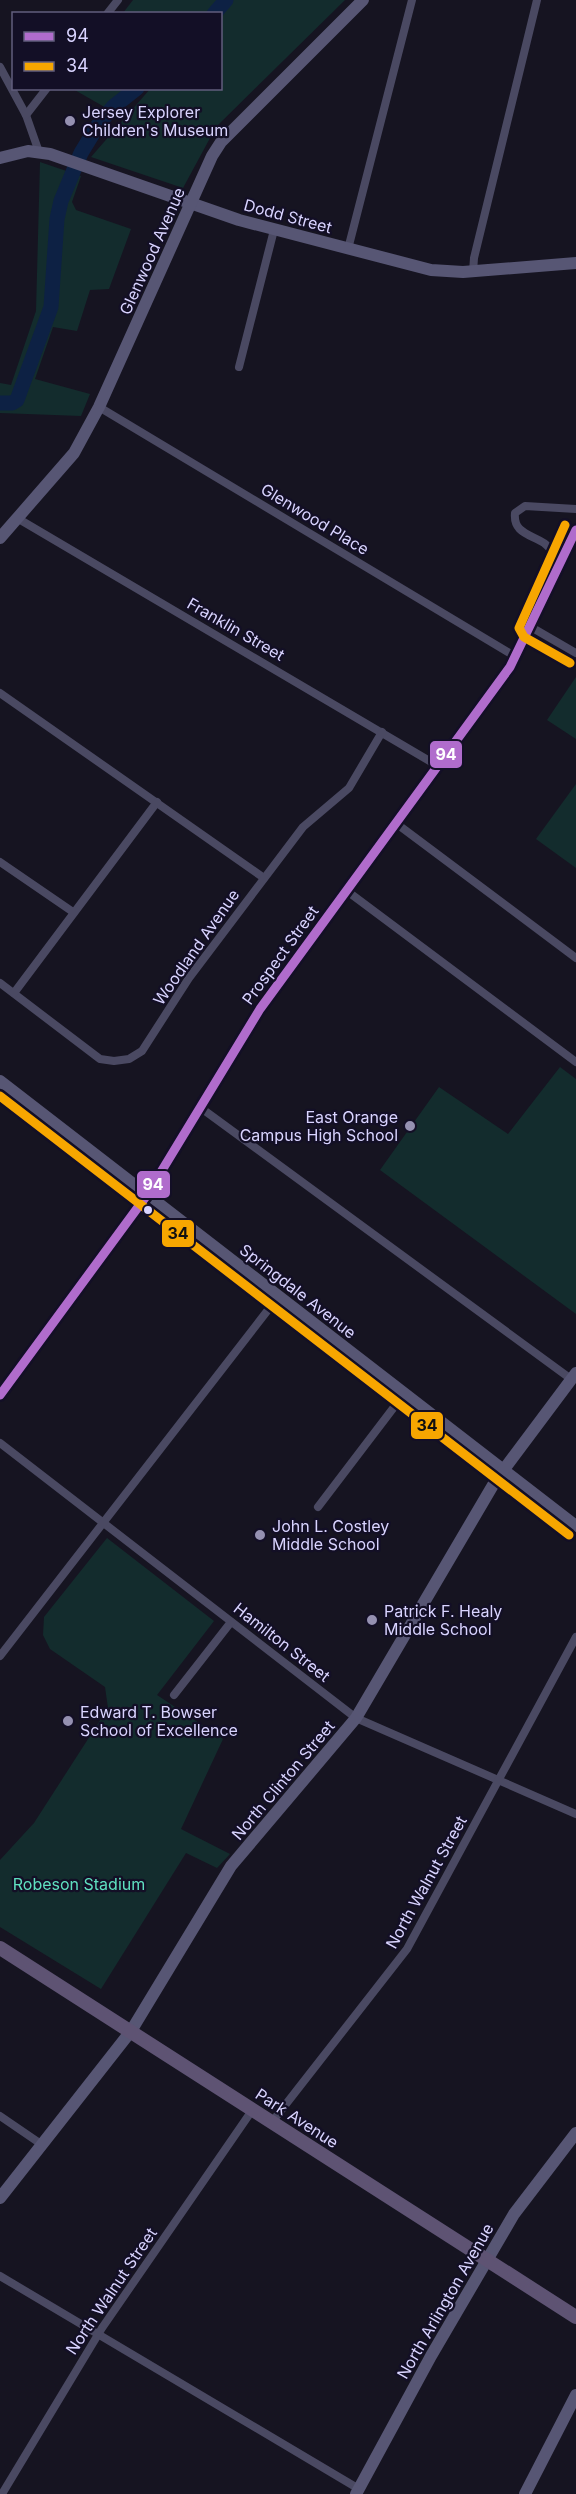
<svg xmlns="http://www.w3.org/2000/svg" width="576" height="2494" viewBox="0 0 576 2494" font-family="Inter,sans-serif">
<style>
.green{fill:#132c2d}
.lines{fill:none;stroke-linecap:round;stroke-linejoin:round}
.river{stroke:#0d2144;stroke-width:15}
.street{stroke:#4a4962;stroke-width:8}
.secondary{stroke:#575674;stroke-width:12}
.primary{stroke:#5e5373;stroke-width:14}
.bus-1-casing{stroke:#130f26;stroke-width:14}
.bus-2-casing{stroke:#130f26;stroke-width:14}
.bus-1{stroke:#b06ccc;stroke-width:9}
.bus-2{stroke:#f7a600;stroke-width:9}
.poi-dot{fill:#9591b1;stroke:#130f26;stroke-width:2}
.bus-dot{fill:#d9d4ff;stroke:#130f26;stroke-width:2}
.labels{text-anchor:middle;stroke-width:4.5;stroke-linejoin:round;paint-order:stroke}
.poi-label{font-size:16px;fill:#d9d4ff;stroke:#130f26;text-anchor:start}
.street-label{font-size:16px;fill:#d9d4ff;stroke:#130f26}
.park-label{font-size:16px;fill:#5fe0c0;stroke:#130f26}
.line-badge{stroke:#130f26;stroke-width:2}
.badge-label{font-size:16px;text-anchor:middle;font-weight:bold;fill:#fff}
.pale-badge-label{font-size:16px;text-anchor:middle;font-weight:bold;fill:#111}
</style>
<rect width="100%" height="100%" fill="#161421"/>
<!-- green -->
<g class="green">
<path d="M133,0H223L212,13H123Z"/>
<path d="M226,0H345L216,127L183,188L91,157L150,89L220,88V14L214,13Z"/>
<path d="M73,89H131L108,109Z"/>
<path d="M40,162L81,176L72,202L76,210L131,229L109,289L90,290L77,331L53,327L35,379L90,394L81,416L0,413V383L11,385L36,311Z"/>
<path d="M576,677V739L547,720Z"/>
<path d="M576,784V868L536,839Z"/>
<path d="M560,1067L576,1079V1314L380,1170L439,1087L508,1134Z"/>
<path d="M107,1538L214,1621L157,1695L223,1739L181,1829L230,1854L217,1868L186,1853L101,1989L0,1927V1860L34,1823L108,1708L105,1687L50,1649L43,1635L44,1617Z"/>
</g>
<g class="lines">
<!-- river -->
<g class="river">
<path d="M214,14L226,0"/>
<path d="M0,403H12L17,400L51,307L57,219L61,201L81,153L98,125L113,107L137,88"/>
</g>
<!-- street -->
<g class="street">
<path d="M107,14L118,0"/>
<path d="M0,67L26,115L39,152"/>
<path d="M26,115L47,88"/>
<path d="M348,249L412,0"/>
<path d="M473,272L474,258L537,0"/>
<path d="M239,367L274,230"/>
<path d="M99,407L516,657"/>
<path d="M17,518L438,766"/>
<path d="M562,560C554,556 551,548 544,543C530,534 513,533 515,513L525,506L576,509"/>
<path d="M531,627L576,653"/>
<path d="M0,693L264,878"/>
<path d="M397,824L576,958"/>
<path d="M0,862L73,912"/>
<path d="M347,891L576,1062"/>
<path d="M0,983L100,1059L114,1061L129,1059L142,1051L189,978L303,827L349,788L382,732"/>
<path d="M14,993L157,802"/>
<path d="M201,1108L571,1379"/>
<path d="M0,1443L356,1718L576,1814"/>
<path d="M318,1507L404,1394"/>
<path d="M0,1656L278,1297"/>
<path d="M174,1695L231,1622"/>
<path d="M0,2116L41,2144"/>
<path d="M272,2122L407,1949L576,1637"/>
<path d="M0,2276L359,2489"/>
<path d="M2,2494L102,2328L253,2109"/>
</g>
<!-- secondary -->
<g class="secondary">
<path d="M0,158L28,151L50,154L239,220L431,270L463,272L576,263"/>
<path d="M0,538L74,453L99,407L212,156L221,142L363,0"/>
<path d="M0,1081L576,1526"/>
<path d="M0,1395L147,1195L260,1009L510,667L576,530"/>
<path d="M0,2198L131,2031L231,1866L356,1718L496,1480L576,1373"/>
<path d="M356,2494L431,2356L514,2214L576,2133"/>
<path d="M525,2494L576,2395"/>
</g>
<!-- primary -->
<path class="primary" d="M0,1948L576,2317"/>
<!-- bus-1 casing -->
<g class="bus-1-casing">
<path id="bus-1" d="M0,1395L147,1195L260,1009L510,667L576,530"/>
</g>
<!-- bus-2 casing -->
<g class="bus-2-casing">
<g id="bus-2">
<path d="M565,525L519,628L524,637L570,663"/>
<path d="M0,1096L569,1535"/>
</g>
</g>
<!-- bus-1 -->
<use href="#bus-1" class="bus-1"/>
<!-- bus-2 -->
<use href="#bus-2" class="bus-2"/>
</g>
<!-- markers -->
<g class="poi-dot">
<circle cx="70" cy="121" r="6"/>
<circle cx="410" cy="1126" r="6"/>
<circle cx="260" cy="1535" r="6"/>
<circle cx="372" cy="1620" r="6"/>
<circle cx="68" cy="1721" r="6"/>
</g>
<circle class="bus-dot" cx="148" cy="1210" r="5"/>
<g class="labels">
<!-- poi labels -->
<g class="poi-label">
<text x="82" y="118">Jersey Explorer<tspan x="82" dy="18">Children's Museum</tspan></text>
<text x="398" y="1123" text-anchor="end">East Orange<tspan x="398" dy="18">Campus High School</tspan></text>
<text x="272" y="1532">John L. Costley<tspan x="272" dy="18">Middle School</tspan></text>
<text x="384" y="1617">Patrick F. Healy<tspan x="384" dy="18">Middle School</tspan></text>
<text x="80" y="1718">Edward T. Bowser<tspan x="80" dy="18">School of Excellence</tspan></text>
</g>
<!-- street labels -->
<g class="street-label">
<text transform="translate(288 216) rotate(15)" y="6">Dodd Street</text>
<text transform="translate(152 251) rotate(-66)" y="6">Glenwood Avenue</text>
<text transform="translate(315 519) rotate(31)" y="6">Glenwood Place</text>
<text transform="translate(236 629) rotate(30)" y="6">Franklin Street</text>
<text transform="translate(196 947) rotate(-55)" y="6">Woodland Avenue</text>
<text transform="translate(280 955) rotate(-54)" y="6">Prospect Street</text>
<text transform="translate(298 1291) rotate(38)" y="6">Springdale Avenue</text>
<text transform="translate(282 1642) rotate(38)" y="6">Hamilton Street</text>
<text transform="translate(283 1780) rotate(-50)" y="6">North Clinton Street</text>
<text transform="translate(426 1882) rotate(-61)" y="6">North Walnut Street</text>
<text transform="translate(297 2118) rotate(33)" y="6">Park Avenue</text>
<text transform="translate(111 2291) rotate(-56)" y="6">North Walnut Street</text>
<text transform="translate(445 2301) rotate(-60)" y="6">North Arlington Avenue</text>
</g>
<!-- park labels -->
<g class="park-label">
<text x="79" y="1890">Robeson Stadium</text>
</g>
</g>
<g class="line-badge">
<rect x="429" y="740" width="34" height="29" rx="6" fill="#b06ccc"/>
<rect x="136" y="1170" width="35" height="29" rx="6" fill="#b06ccc"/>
<rect x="161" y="1219" width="34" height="29" rx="6" fill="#f7a600"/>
<rect x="410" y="1411" width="34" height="29" rx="6" fill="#f7a600"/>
</g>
<g class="badge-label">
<text x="446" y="760">94</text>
<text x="153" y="1190">94</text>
</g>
<g class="pale-badge-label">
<text x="178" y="1239">34</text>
<text x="427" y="1431">34</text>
</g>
<!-- legend -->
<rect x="12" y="12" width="210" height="78" fill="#130f26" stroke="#625e7d" stroke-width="1.5"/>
<rect x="24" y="32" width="30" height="9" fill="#b06ccc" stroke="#625e7d" stroke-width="1.5"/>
<text x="66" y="42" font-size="18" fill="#d9d4ff">94</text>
<rect x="24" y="62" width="30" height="9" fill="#f7a600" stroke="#625e7d" stroke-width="1.5"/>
<text x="66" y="72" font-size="18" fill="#d9d4ff">34</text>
</svg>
